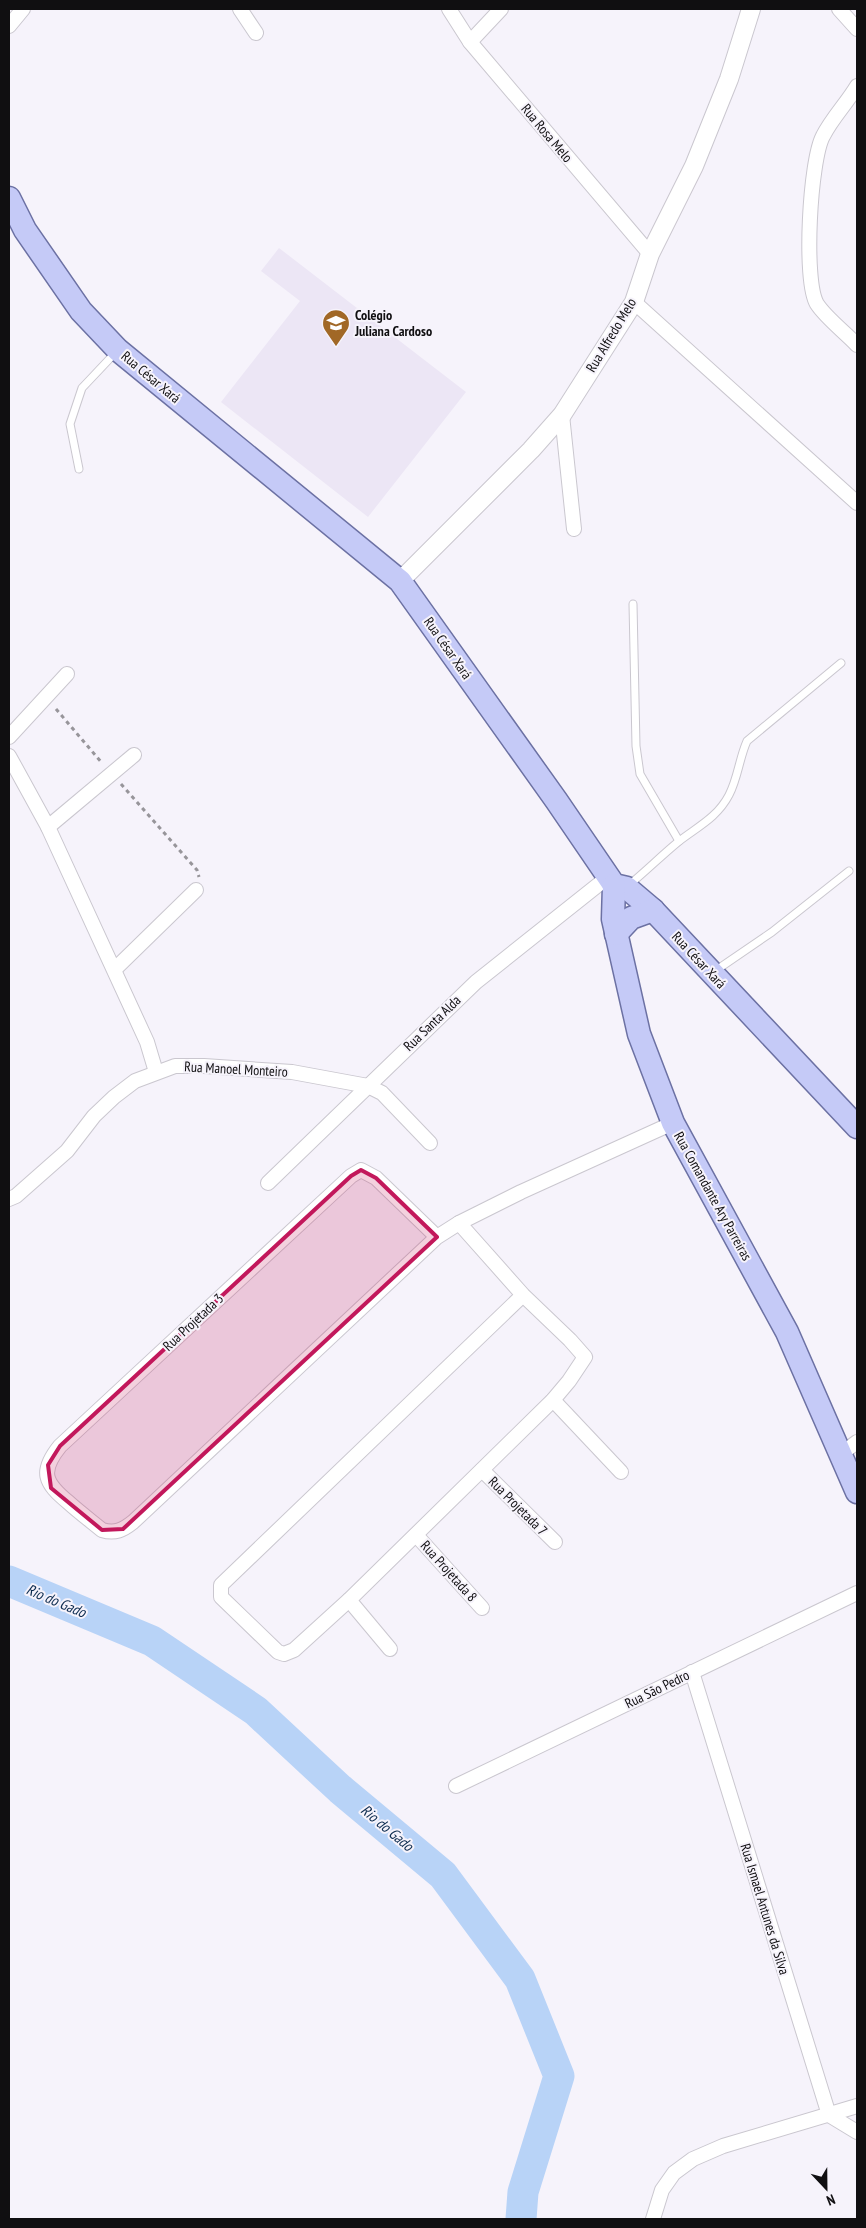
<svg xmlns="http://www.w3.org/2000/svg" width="866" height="2228" viewBox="0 0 866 2228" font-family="'PT Sans Narrow',sans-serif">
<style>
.built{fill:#ece6f5}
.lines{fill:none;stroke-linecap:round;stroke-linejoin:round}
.river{stroke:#b8d3f7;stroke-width:31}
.service-casing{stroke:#cac7cf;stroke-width:9}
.minor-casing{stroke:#cac7cf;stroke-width:16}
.tertiary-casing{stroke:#cac7cf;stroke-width:20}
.primary-casing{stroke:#6c71a3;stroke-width:25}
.path{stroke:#97959a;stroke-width:3;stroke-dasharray:4 4;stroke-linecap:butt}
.service{stroke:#fff;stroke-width:7}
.minor{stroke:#fff;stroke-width:14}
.tertiary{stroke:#fff;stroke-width:18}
.primary{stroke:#c5caf7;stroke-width:22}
.marked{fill:#c2185b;fill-opacity:0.2;stroke:#c2185b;stroke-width:4;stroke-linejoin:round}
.labels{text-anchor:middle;stroke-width:4;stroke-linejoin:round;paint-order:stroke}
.street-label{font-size:14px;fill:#100f11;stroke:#f6f3fb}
.poi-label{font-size:14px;font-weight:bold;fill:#100f11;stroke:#f6f3fb;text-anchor:start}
.water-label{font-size:15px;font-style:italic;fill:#0c2b4f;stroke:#f6f3fb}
</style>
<rect width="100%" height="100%" fill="#f6f3fb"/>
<!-- built -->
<path class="built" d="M279,248L466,392L368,517L221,402L300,301L261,271Z"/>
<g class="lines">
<!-- river -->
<path class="river" d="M9,1581L152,1641L256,1711L340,1789L443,1875L520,1979L559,2076L523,2192L521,2219"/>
<!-- service casing -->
<g class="service-casing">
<g id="service">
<path d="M79,469L70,424L82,388L116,352"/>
<path d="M633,604L636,746L640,774L679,841"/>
<path d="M629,885C646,871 661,856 678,842C697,827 717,818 729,795C738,778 739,759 747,741L841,663"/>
<path d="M715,971L772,932L849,871"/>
</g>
</g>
<!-- minor casing -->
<g class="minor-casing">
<g id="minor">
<path d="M240,9L256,33"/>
<path d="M449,9L470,42L650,254"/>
<path d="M839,9L857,29"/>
<path d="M9,26L23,9"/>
<path d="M470,42L501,9"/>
<path d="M857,86C847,103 832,118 823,136C810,160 803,281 817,304C826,318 846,333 857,345"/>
<path d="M634,302L857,503"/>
<path d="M562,415L574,529"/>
<path d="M9,737L67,674"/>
<path d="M9,756L48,827L147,1042L156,1072"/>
<path d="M48,827L134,755"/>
<path d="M115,969L196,890"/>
<path d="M268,1183L476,982L608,877"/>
<path d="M9,1199L16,1196L67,1151L94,1116L114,1097L135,1081L175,1066H204L292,1072L368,1086L382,1093L430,1143"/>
<path d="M459,1223L523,1295L570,1340L585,1357L569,1381L553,1400L349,1600L294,1650L284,1654L278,1652L221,1597V1585L523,1295"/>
<path d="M437,1237L376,1178L361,1170L351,1176L60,1446C39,1472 45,1483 68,1502C79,1512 91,1521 102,1530C115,1534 123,1530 133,1522L437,1237L459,1223L521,1192L673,1123"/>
<path d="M553,1400L621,1472"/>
<path d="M841,1454L857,1442"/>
<path d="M482,1470L555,1542"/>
<path d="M416,1535L482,1608"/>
<path d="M349,1600L390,1649"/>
<path d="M692,1672L829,2115L857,2132"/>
<path d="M456,1786L857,1593"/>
<path d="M653,2219L662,2190L674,2173L693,2159L723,2146L857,2106"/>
</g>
</g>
<!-- tertiary casing -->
<g class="tertiary-casing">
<path id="tertiary" d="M400,581L531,450L562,415L634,302L650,254L694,166L729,79L751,9"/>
</g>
<!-- primary casing -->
<g class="primary-casing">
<g id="primary">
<path d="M9,198L25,230L81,311L118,350L400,581L556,800L614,885L627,888L653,910L857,1127"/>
<path d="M614,885L613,919L639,1034L673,1123L787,1332L857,1492"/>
<path d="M616,934L631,918L653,910"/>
</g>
</g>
<!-- path -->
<g class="path">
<path d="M56,709L102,763"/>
<path d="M121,784L197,870L199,877"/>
</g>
<!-- service -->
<use href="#service" class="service"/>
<!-- minor -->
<use href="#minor" class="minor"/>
<!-- tertiary -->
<use href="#tertiary" class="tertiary"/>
<!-- primary -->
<use href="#primary" class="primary"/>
</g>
<!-- marked area -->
<path class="marked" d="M361,1170L376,1178L437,1237L123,1529L102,1530L51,1488L48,1465L60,1446L351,1176Z"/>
<!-- icons -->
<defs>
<g id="school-pin" transform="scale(1.4375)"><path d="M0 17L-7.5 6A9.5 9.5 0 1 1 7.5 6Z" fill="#a16826" stroke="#f6f3fb"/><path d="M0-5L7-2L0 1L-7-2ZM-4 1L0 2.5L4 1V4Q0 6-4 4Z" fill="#fff"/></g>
</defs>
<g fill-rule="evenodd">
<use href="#school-pin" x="336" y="323"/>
</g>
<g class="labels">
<!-- street labels -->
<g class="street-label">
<text transform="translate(547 133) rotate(50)" y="5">Rua Rosa Melo</text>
<text transform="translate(611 335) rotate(-59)" y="5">Rua Alfredo Melo</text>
<text transform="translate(151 377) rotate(40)" y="5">Rua César Xará</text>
<text transform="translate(448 648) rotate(55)" y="5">Rua César Xará</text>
<text transform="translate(699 960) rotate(47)" y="5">Rua César Xará</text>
<text transform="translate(432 1023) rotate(-44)" y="5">Rua Santa Alda</text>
<text transform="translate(236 1069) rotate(3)" y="5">Rua Manoel Monteiro</text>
<text transform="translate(713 1196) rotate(61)" y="5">Rua Comandante Ary Parreiras</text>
<text transform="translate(193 1322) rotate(-43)" y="5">Rua Projetada 3</text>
<text transform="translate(518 1506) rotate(45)" y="5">Rua Projetada 7</text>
<text transform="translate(449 1571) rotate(48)" y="5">Rua Projetada 8</text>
<text transform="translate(657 1689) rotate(-26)" y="5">Rua São Pedro</text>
<text transform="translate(765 1909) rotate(73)" y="5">Rua Ismael Antunes da Silva</text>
</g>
<!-- poi labels -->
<g class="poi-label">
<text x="355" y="320">Colégio<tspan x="355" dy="16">Juliana Cardoso</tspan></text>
</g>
<!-- water labels -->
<g class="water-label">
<text transform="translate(56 1601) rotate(23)" y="5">Rio do Gado</text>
<text transform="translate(387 1828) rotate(40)" y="5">Rio do Gado</text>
</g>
</g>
<!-- border -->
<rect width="866" height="2228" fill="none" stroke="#100f11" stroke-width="20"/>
<!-- north arrow -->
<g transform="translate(826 2188) rotate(158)" stroke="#f6f3fb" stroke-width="4" paint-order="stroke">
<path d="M0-4L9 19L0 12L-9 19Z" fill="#100f11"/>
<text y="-8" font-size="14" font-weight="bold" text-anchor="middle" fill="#100f11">N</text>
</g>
</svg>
